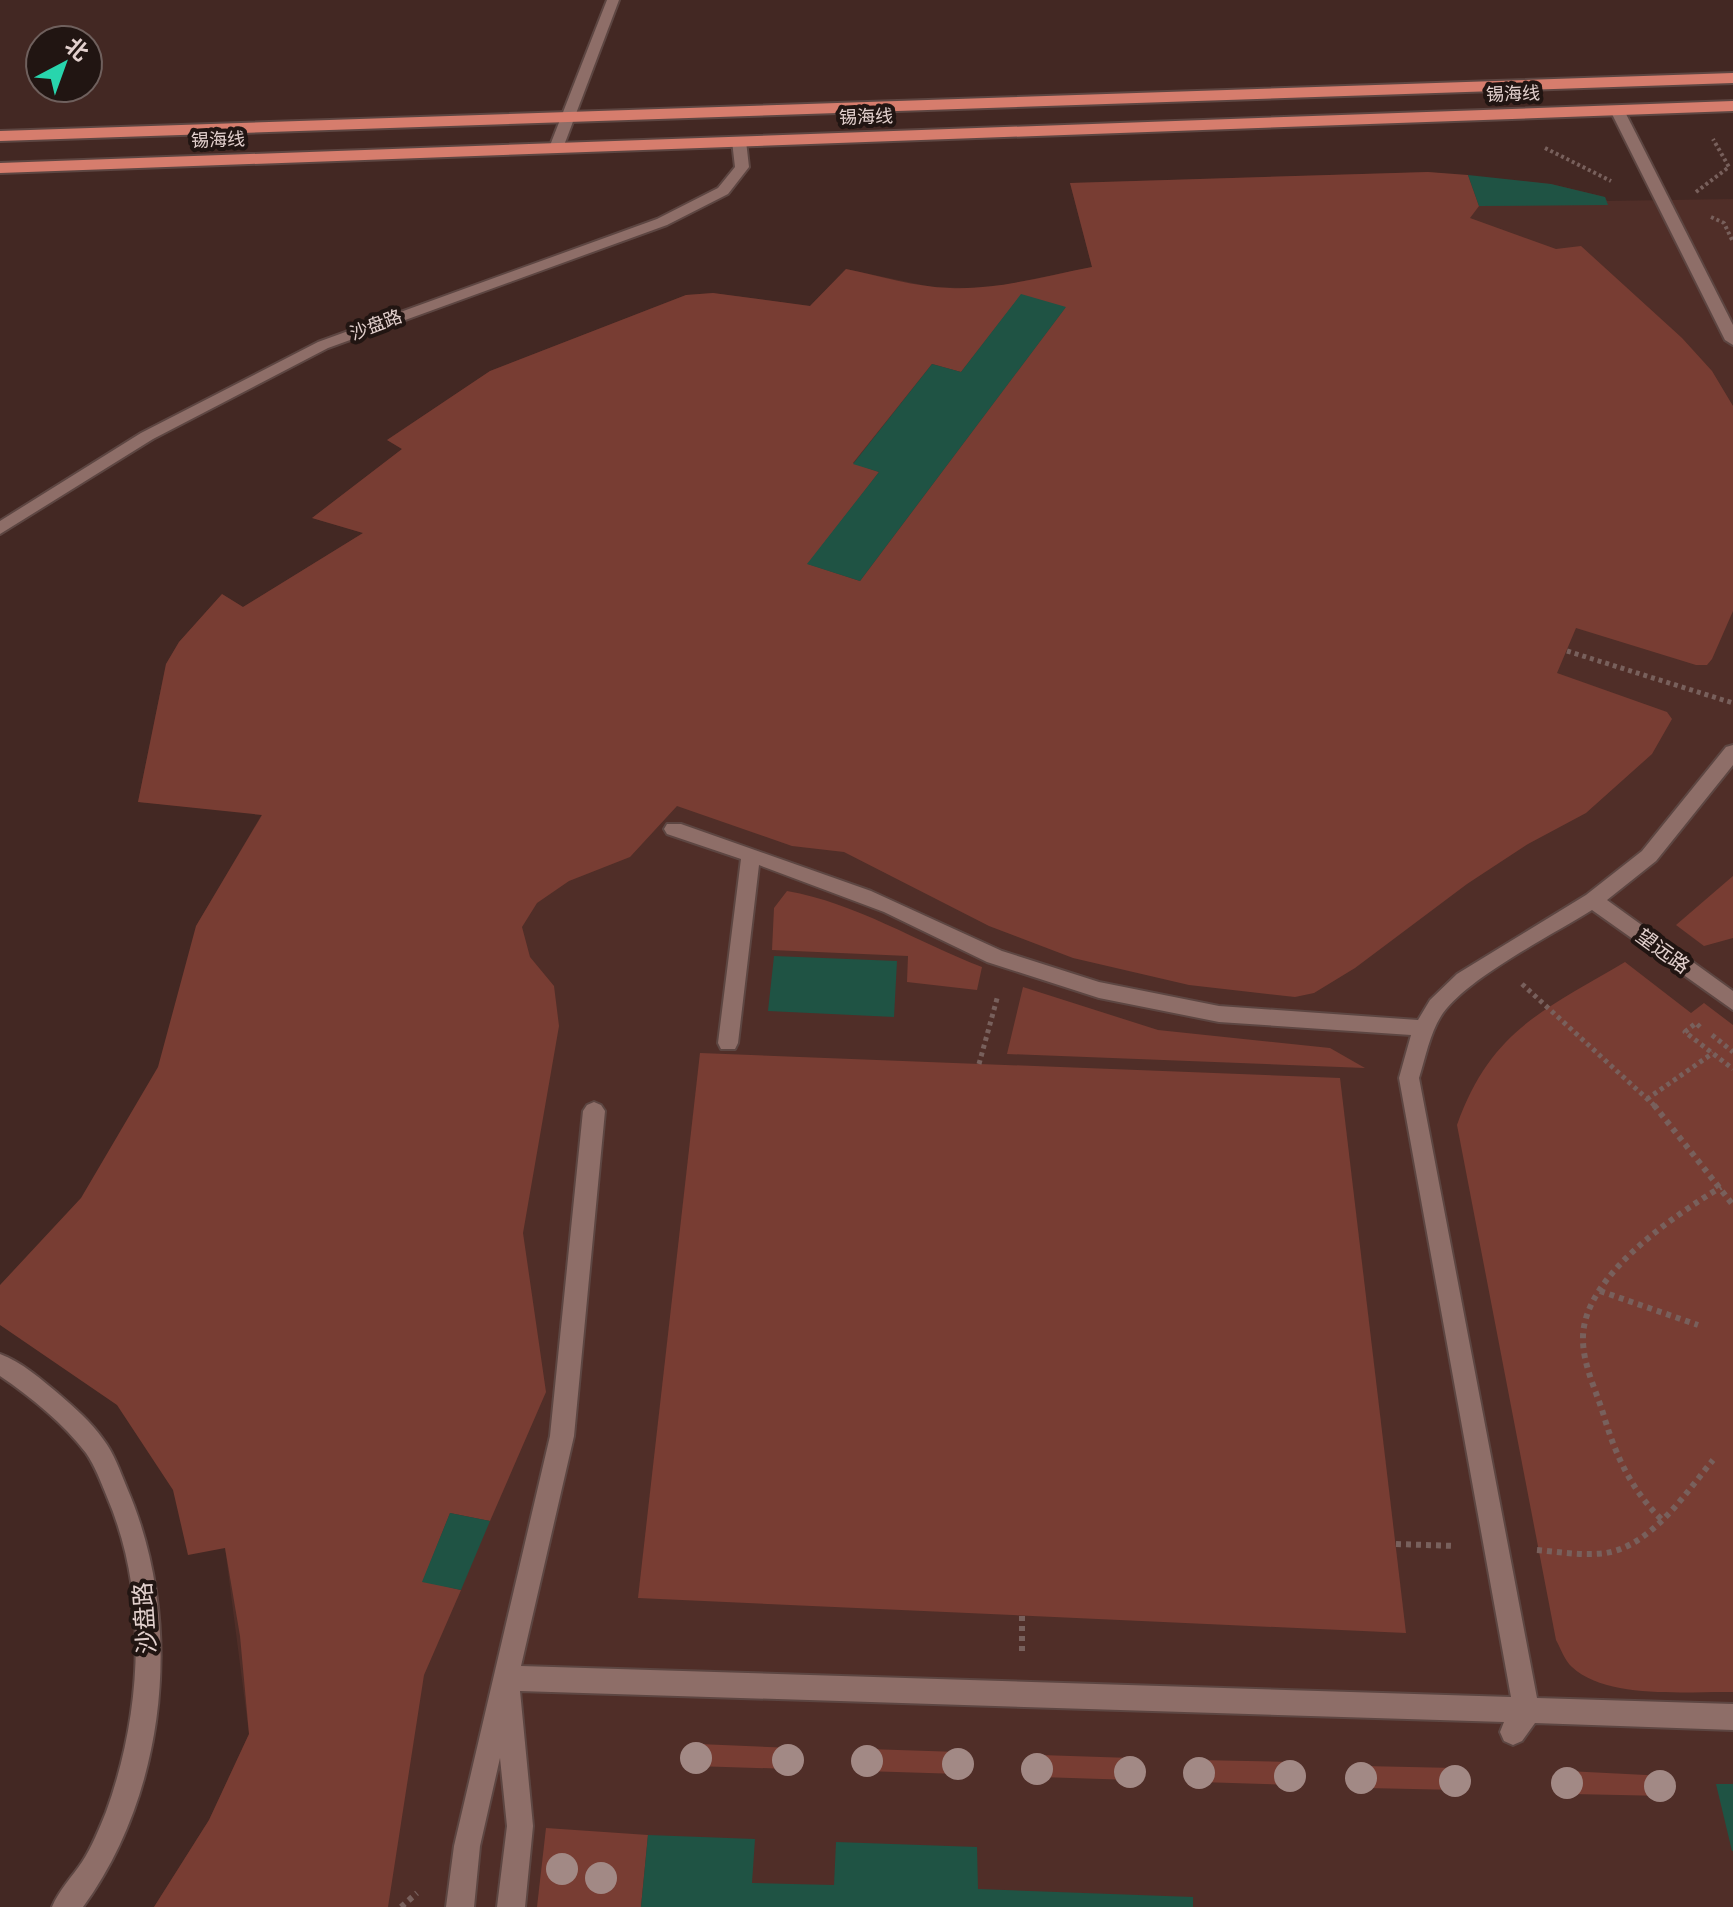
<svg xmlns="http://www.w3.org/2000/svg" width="1733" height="1907" viewBox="0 0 1733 1907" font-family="'Noto Sans','Noto Sans SC',sans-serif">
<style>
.built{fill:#502e28}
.green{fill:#783d33;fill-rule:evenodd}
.building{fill:#1f5344}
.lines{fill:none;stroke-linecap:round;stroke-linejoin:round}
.minor-casing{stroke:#5d4642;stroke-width:4}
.highway-casing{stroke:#5d4642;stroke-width:4}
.path-far2{stroke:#78605c;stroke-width:4;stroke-dasharray:3 3;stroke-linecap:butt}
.path-far1{stroke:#78605c;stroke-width:5;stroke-dasharray:4 4;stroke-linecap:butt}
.path{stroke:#78605c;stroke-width:6;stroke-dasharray:5 5;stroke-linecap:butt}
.minor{fill:#8e6e68;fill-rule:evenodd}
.highway{fill:#d67d6d;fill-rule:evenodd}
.tree{fill:#a28985}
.labels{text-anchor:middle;stroke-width:8;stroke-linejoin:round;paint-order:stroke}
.far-street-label{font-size:18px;fill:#e3d1ce;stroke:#211512}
.street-label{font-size:20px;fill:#e3d1ce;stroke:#211512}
.near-street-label{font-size:24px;fill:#e3d1ce;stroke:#211512}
</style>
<rect width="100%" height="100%" fill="#432823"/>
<!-- built -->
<path class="built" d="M1428,172L1551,184L1605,197L1607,201L1733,199V1907H154L209,1820L249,1734L225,1548L196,926L262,814L138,802L166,664L179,642L222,594L243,607L363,533L312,518L402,449L387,440L490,371L686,295L713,293L810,306L846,269L932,287L968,288L1004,285L1092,267L1070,183Z"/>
<!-- green -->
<g class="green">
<path d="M1428,172L1468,175L1479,206L1470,218L1556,249L1581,246L1682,338L1712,371L1733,406V611L1712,659L1707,665H1696L1576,628L1557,673L1667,712L1672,719L1652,754L1586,813L1528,844L1467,884L1355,968L1314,993L1295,997L1189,985L1073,958L989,926L844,852L792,846L677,806L630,857L569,881L537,903L522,927L530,957L554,986L559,1026L523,1233L546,1392L490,1521L450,1513L423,1581L461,1590L424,1675L388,1907H154L209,1820L249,1734L240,1636L225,1548L188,1555L173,1490L117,1405L0,1325V1285L81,1198L158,1067L196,926L262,815L138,802L166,664L179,642L222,594L243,607L363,533L312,518L402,449L387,440L490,371L686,295L713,293L810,306L846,269C880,276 915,287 950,288C998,290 1045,276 1092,267L1070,183ZM1021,295L1065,308L860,581L808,564L879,472L853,463L932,364L961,372Z"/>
<path d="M1733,876V938L1704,946L1676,925Z"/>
<path d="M787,891C856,903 917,942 982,967L977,990L907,982L908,956L772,950L774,908Z"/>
<path d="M1625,962L1691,1013L1704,1003L1733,1025V1692C1688,1691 1607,1700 1572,1667C1565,1661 1561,1649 1556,1640L1457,1125C1491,1030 1544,1010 1625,962Z"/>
<path d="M1023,987L1158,1030L1330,1048L1365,1068L1007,1054Z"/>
<path d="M700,1053L1340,1078L1406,1633L638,1598Z"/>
<path d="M699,1744L793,1748L802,1754V1762L791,1769L694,1766L689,1753Z"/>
<path d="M868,1749L959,1752L968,1755L971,1767L960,1774L864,1771L858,1758Z"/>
<path d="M1040,1755L1132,1758L1140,1760L1144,1770L1140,1779L1133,1780L1040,1777L1033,1774L1029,1763L1033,1757Z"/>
<path d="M1198,1760L1291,1762L1301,1767L1304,1776L1300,1783L1293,1785L1200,1782L1193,1780L1189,1769Z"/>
<path d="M1363,1766L1456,1768L1466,1772L1469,1783L1459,1790L1366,1788L1358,1785L1354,1774Z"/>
<path d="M1567,1771L1666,1776L1673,1784L1674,1792L1666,1796L1572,1794L1558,1784L1559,1777Z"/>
<path d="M546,1828L648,1835L641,1907H537Z"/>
</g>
<!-- building -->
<g class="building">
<path d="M1468,175L1551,184L1605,197L1608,205L1479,206Z"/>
<path d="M1021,294L1066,307L860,581L807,564L879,472L853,464L932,364L961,372Z"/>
<path d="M774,956L897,961L894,1017L768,1011Z"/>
<path d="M450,1513L490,1521L461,1590L422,1582Z"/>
<path d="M1716,1784H1733V1851H1732Z"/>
<path d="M648,1835L755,1839L752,1883L834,1885L836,1842L977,1847L978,1889L1193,1897V1907H641Z"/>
</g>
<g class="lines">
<!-- minor casing -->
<g class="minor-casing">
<g id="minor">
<path d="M607,0H619L563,148L551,151L549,148Z"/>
<path d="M1617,106L1624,110L1733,325V345L1725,340L1610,110Z"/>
<path d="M739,137L746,141L749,167L728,194L667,225L328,348L153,439L0,534V521L141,433L318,342L657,219L718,188L735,167L732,141Z"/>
<path d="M1733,745V765L1656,861L1607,900L1733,991V1010L1592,910C1552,935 1469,977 1443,1013C1430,1032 1426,1056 1419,1078L1537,1698L1733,1704V1730L1535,1723L1522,1741L1513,1745L1504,1741L1500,1732L1504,1722L520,1691L533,1826L525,1907H497L507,1826L500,1758L480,1846L474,1907H446L454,1846L550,1436L583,1111L587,1105L594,1102L601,1105L605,1111L574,1436L521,1666L1511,1697L1399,1078L1411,1035L1219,1022L1099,998L987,962L884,912L759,865L738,1043L735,1049H721L718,1043L741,859L667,834L664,829L667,824H681L871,891L1002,951L1099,982L1219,1006L1418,1020L1430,1000L1457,974L1586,895L1642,851L1726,747Z"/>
<path d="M0,1354C22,1362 42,1380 60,1395C75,1408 91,1422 103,1439C114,1453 120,1471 127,1488C184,1619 168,1791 83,1907H52C59,1890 72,1877 82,1862C92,1847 99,1829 106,1812C142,1713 149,1595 107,1497C101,1482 95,1466 86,1453C63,1423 31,1397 0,1376Z"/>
</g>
</g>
<!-- highway casing -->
<g class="highway-casing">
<g id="highway">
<path d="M1733,73V83L0,141V131Z"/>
<path d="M1733,101V111L0,173V163Z"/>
</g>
</g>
<!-- path-far2 -->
<g class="path-far2">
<path d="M1545,148L1611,181"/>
<path d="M1696,192L1729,167L1713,139"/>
<path d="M1711,217L1724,223L1733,242"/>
</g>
<!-- path-far1 -->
<g class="path-far1">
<path d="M1567,651L1733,703"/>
<path d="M1522,984L1656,1107"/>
<path d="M1700,1027L1696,1023L1685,1032L1733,1069"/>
<path d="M1712,1035L1733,1052"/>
<path d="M979,1064L998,995"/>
<path d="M1647,1099L1713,1053"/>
</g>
<!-- path -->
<g class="path">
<path d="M1654,1105L1733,1205"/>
<path d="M1600,1291L1698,1325"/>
<path d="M1661,1519C1630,1488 1615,1454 1603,1413C1595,1388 1582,1362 1583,1336C1585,1275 1674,1216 1721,1187"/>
<path d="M1396,1544L1455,1546"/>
<path d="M1537,1550C1560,1552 1583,1556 1606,1553C1652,1545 1685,1494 1713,1460"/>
<path d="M1022,1616V1655"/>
<path d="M401,1907L417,1893"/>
</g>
<!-- minor -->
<use href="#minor" class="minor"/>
<!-- highway -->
<use href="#highway" class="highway"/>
</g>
<!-- trees -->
<g class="tree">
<circle cx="696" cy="1758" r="16"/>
<circle cx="788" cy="1760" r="16"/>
<circle cx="867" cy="1761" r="16"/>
<circle cx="958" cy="1764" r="16"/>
<circle cx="1037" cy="1769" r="16"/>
<circle cx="1130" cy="1772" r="16"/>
<circle cx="1199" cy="1773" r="16"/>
<circle cx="1290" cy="1776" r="16"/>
<circle cx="1361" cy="1778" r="16"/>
<circle cx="1455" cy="1781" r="16"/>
<circle cx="1567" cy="1783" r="16"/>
<circle cx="1660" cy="1786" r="16"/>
<circle cx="562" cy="1869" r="16"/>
<circle cx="601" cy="1878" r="16"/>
</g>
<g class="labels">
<!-- far-street labels -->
<g class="far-street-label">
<text transform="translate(1513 94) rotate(-2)" y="6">锡海线</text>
<text transform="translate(866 117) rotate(-2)" y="6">锡海线</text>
<text transform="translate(218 140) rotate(-2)" y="6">锡海线</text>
<text transform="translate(376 325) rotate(-21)" y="6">沙盘路</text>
</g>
<!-- street labels -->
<g class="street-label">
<text transform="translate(1663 951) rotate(36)" y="7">望远路</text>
</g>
<!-- near-street labels -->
<g class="near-street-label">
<text transform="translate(145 1618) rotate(-94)" y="8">沙盘路</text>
</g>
</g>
<!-- north arrow -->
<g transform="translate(64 64) rotate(41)"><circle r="38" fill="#211512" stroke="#6f605d" stroke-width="2"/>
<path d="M0-6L14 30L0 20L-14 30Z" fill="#28d5ad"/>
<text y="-12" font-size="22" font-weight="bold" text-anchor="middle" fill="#e3d1ce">北</text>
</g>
</svg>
